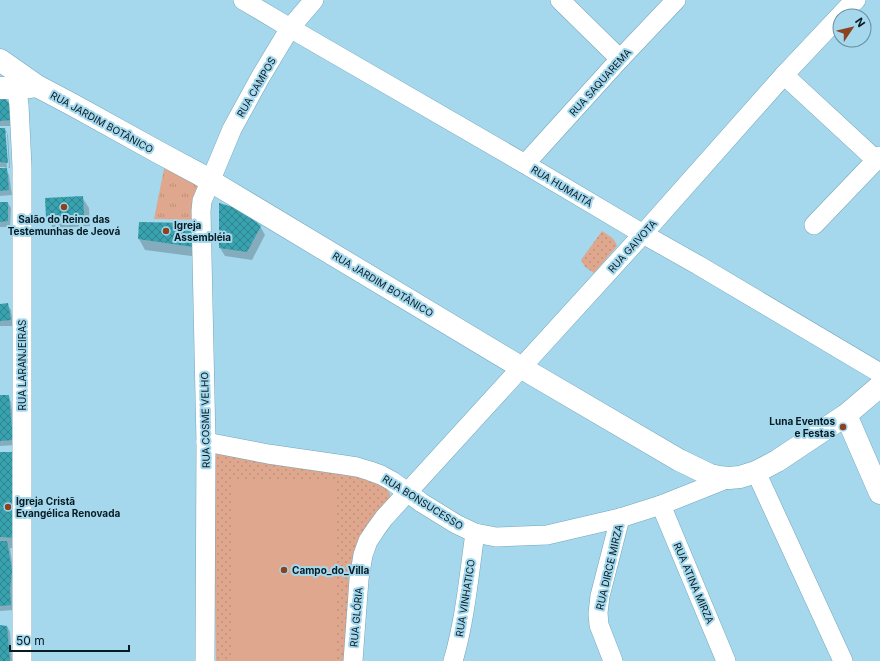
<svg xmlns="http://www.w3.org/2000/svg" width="880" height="661" viewBox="0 0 880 661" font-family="Inter,sans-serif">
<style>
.grass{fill:url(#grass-tufts)}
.park{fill:url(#park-dots)}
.pitch{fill:#dfa88e}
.shadow{fill:#0003}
.building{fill:url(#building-cross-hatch)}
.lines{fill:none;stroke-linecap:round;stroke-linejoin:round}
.minor-casing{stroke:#74a6bb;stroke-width:20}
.secondary-casing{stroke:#74a6bb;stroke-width:23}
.minor{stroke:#fff;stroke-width:19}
.secondary{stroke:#fff;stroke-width:22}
.poi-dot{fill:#8a431e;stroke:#a5d8ed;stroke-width:1.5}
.labels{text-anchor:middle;stroke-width:4;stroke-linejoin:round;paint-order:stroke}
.street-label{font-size:10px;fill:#071b23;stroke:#a5d8ed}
.poi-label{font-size:10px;font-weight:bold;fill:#071b23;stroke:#a5d8ed;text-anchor:start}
</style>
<defs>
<pattern id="grass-tufts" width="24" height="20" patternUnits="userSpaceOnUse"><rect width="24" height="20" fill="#dfa88e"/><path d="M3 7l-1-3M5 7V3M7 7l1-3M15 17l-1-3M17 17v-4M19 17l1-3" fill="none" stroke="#be907a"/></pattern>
<pattern id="park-dots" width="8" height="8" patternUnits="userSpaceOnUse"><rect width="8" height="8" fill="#dfa88e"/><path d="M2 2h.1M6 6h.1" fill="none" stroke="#be907a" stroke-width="1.8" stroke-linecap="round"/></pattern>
<pattern id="building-cross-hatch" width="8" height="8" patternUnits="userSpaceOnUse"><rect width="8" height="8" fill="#38a3af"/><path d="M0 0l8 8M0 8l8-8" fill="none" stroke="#2d848e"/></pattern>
</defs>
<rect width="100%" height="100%" fill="#a5d8ed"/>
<!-- grass -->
<path class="grass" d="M166,159L199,175L209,220L154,219Z"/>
<!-- park -->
<g class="park">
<path d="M602,231C608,235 615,238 617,246L594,273L585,267L581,260Z"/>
<path d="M216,450L346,472L373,481L385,488L389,492L392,503L369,549L348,661H216L214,518Z"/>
</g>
<!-- pitch -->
<rect class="pitch" x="231" y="479" width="105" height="182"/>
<!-- shadow -->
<g class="shadow">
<path d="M0,98L9,104L12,110L14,126H0Z"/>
<path d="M0,129H5L8,135L10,168H8L9,167L7,133H5L7,168L5,167L9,175L12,195L0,196V169H4L5,167H0Z"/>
<path d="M82,197L89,208L90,226L53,228L47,217Z"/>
<path d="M0,203H8L11,208L10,227H0Z"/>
<path d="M192,224L199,257L145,250L139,239Z"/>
<path d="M260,226L265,235L252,260L225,256L220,248Z"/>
<path d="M7,304L11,310L13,326H0V305Z"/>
<path d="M0,396H8L11,402L16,445L0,446Z"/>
<path d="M0,453H12L15,458L23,549L10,548L14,576L12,597L14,610L0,611Z"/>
<path d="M0,626H7L10,632L12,661H0Z"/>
</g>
<!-- building -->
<g class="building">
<path d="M0,97L5,98L9,103L11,120L0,121Z"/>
<path d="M0,128H5L8,163L0,162Z"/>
<path d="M0,168H7L9,190L0,191Z"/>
<path d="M83,196L84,215L46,217L45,198Z"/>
<path d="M0,202H8V221L0,222Z"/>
<path d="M219,203L233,207L250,217L261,226L247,252L219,248Z"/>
<path d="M139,222L192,223L193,247L138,239Z"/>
<path d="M8,303L11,320L0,321V304Z"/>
<path d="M0,395H9L13,440L0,441Z"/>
<path d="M0,452H12L15,477L18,538L0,537Z"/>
<path d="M0,541H7L12,570L10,590L11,605L0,606Z"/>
<path d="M0,625L7,626L10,661H0Z"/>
</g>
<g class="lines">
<!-- minor casing -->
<g class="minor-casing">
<g id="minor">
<path d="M243,0L290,28L525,164L643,234L698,265L880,373"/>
<path d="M560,0L620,59"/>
<path d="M14,73L19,105L22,167V661"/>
<path d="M784,75L876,160"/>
<path d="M525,164L620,59L676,0"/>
<path d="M814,225L880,156"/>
<path d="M206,442L268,454L344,465L357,467L370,471L381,475L392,481L422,503L456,524L475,533L496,537L547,535L620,518L661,505L729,478"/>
<path d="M756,472L843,661"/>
<path d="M661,505L726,661"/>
<path d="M205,661L206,442L201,211L202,201L232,129L261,76L290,28L314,0"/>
<path d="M353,661L359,579L363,555L368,541L376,529L384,518L643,234L784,75L849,6L856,0"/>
<path d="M453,661C465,621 469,575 475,533"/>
<path d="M613,661L599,625L598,613L600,596L620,518"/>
</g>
</g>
<!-- secondary casing -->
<g class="secondary-casing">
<g id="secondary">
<path d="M0,60L37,86L73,105L158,152L199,174L522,368L679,460L710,475L719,477L729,478L740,477L756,472L777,461L846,415L880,386"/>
<path d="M0,88H24L37,86"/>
<path d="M846,415L880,493"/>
</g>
</g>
<!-- minor -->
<use href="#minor" class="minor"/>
<!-- secondary -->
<use href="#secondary" class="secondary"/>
</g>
<!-- markers -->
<g class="poi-dot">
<circle cx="64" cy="207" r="4"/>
<circle cx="166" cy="231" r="4"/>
<circle cx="843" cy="427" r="4"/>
<circle cx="8" cy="507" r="4"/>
<circle cx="284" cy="570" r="4"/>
</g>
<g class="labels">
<!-- street labels -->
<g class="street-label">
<text transform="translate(600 82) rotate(-48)" y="4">RUA SAQUAREMA</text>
<text transform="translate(256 87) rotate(-60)" y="4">RUA CAMPOS</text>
<text transform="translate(102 122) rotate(29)" y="4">RUA JARDIM BOTÂNICO</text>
<text transform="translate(562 186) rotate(31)" y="4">RUA HUMAITÁ</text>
<text transform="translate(632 246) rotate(-48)" y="4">RUA GAIVOTA</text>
<text transform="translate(383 284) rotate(31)" y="4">RUA JARDIM BOTÂNICO</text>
<text transform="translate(22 365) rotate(-90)" y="4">RUA LARANJEIRAS</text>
<text transform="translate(205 420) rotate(-91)" y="4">RUA COSME VELHO</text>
<text transform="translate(423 502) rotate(32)" y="4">RUA BONSUCESSO</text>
<text transform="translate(609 567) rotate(-77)" y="4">RUA DIRCE MIRZA</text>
<text transform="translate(694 583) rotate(67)" y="4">RUA ATINA MIRZA</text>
<text transform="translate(465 598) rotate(-81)" y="4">RUA VINHATICO</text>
<text transform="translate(356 617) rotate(-85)" y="4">RUA GLÓRIA</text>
</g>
<!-- poi labels -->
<g class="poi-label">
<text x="64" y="223" text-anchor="middle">Salão do Reino das<tspan x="64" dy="12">Testemunhas de Jeová</tspan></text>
<text x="174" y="229">Igreja<tspan x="174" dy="12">Assembléia</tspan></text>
<text x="835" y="425" text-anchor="end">Luna Eventos<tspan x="835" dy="12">e Festas</tspan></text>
<text x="16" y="505">Igreja Cristã<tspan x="16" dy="12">Evangélica Renovada</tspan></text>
<text x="292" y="574">Campo_do_Villa</text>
</g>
</g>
<!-- north arrow -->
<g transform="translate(852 28) rotate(55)"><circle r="19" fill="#a5d8ed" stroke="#668c9c"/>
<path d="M0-3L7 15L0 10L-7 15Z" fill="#8a431e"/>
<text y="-6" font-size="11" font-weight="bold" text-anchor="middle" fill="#071b23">N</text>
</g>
<!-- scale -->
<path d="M10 645v6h119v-6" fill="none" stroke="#071b23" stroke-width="2"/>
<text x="16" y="645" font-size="12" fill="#071b23" stroke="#a5d8ed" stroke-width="3" paint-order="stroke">50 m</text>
</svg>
